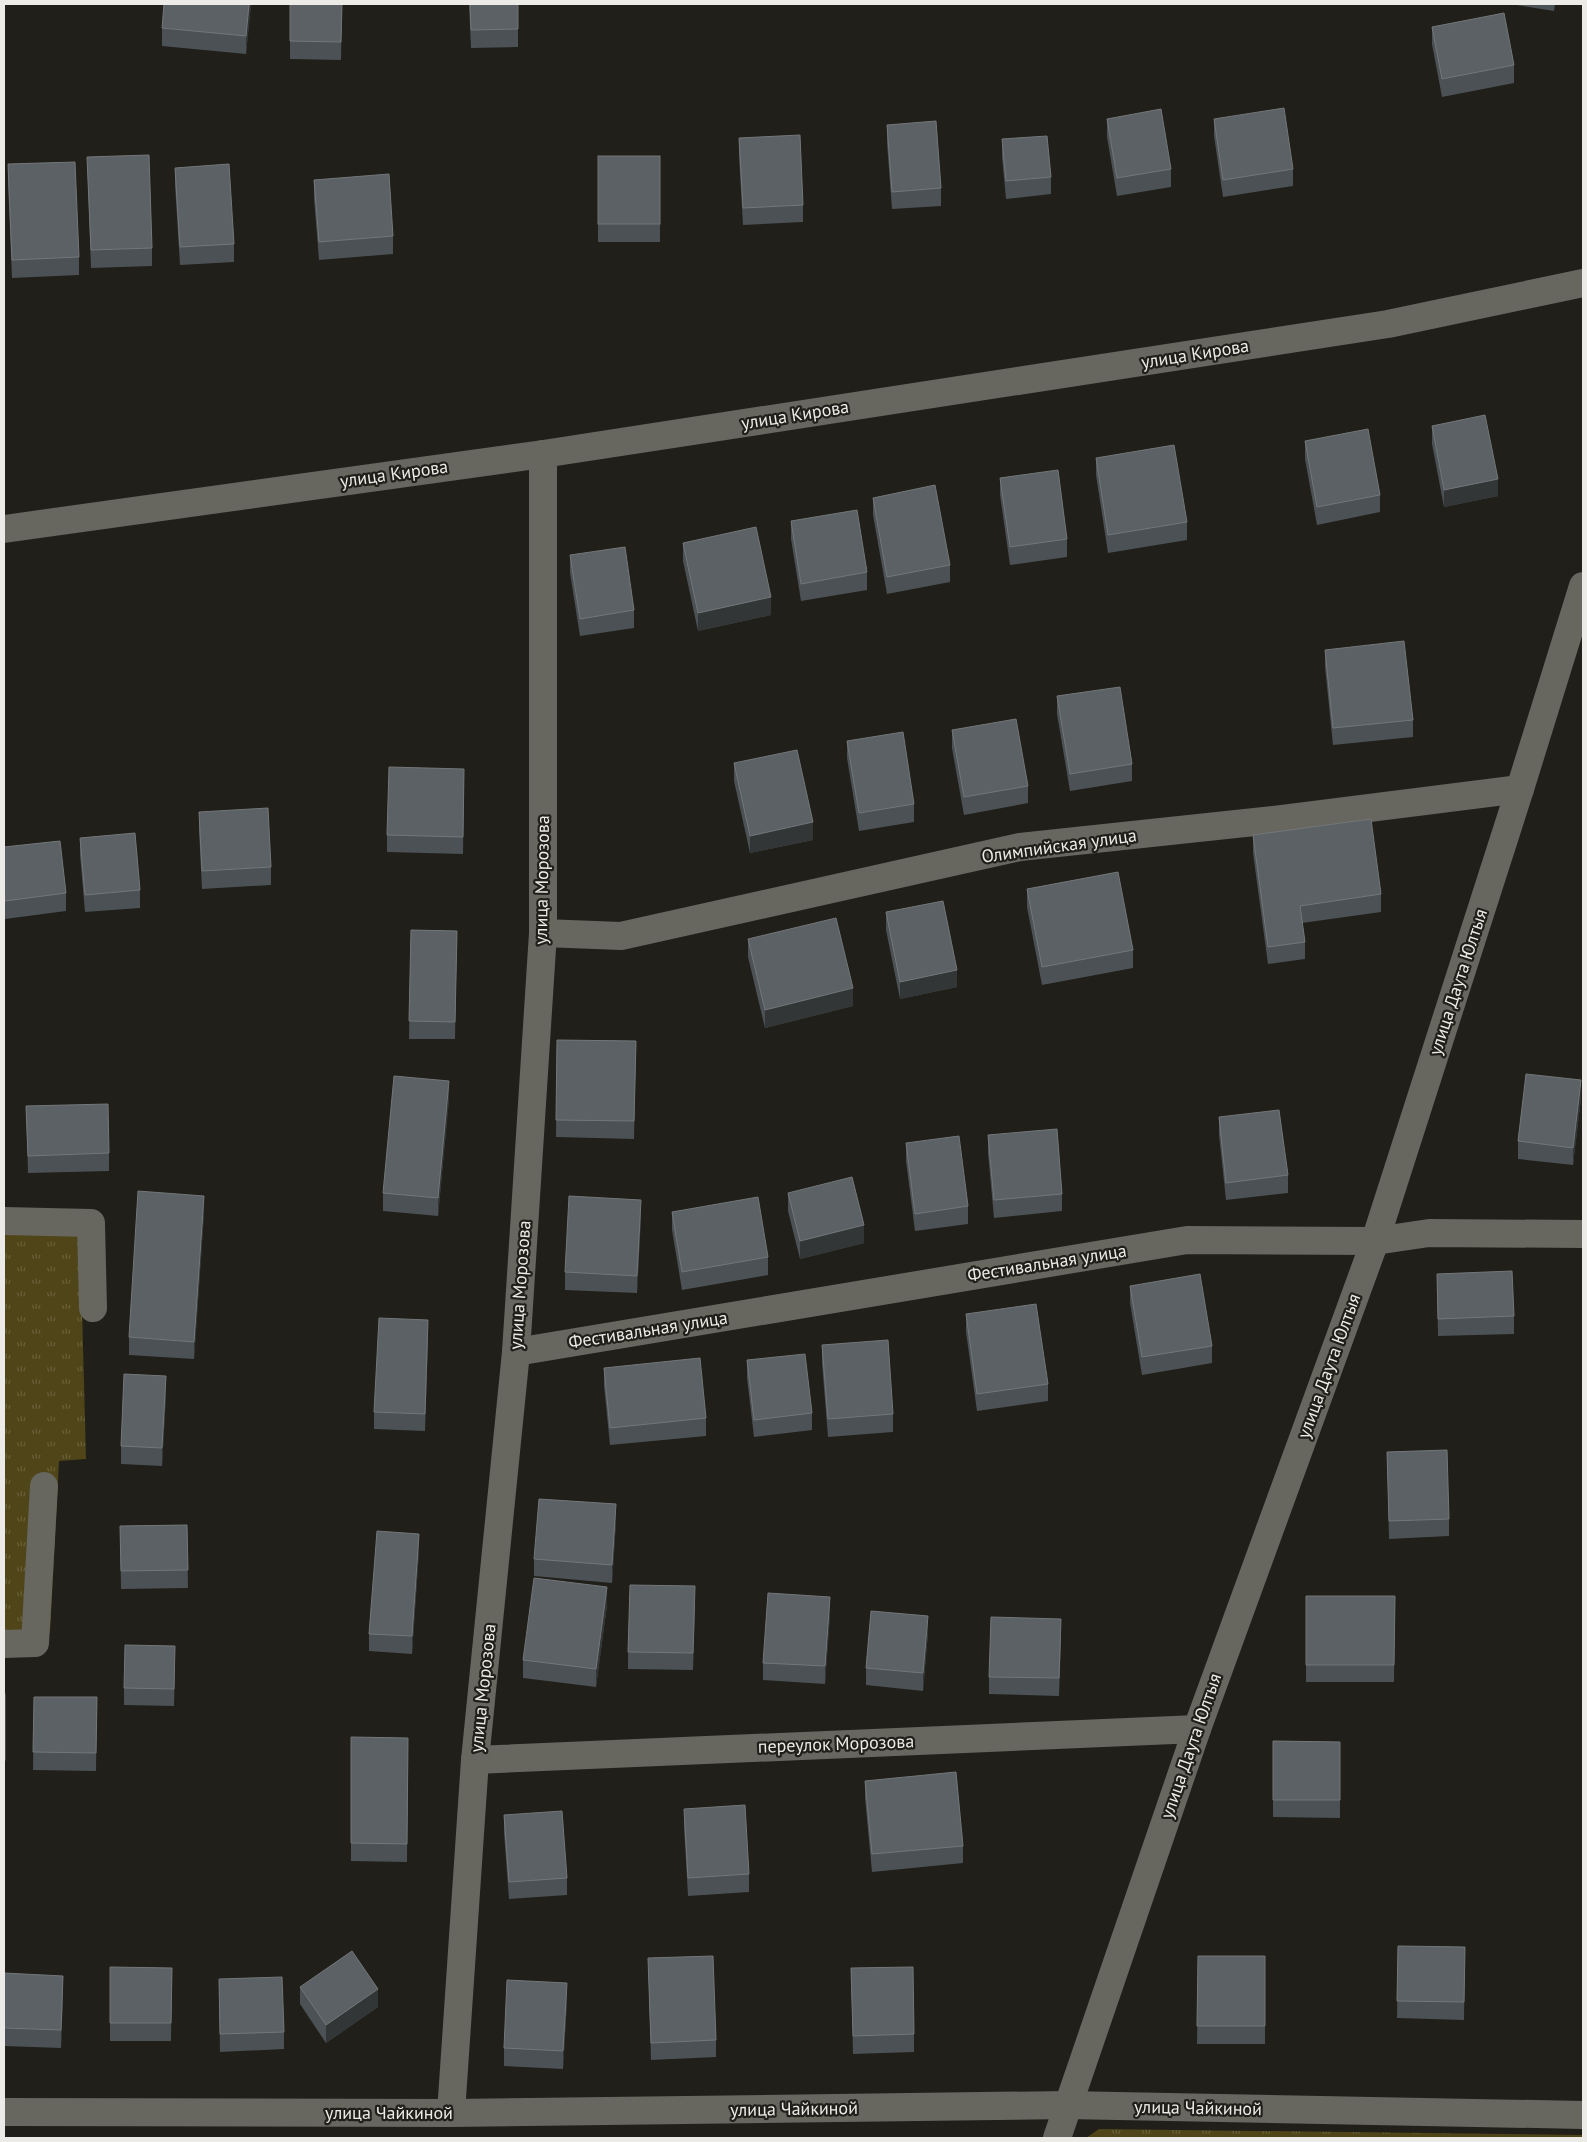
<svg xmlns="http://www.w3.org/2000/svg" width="1587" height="2142" viewBox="0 0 1587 2142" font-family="'PT Sans',sans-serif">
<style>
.grass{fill:url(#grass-tufts)}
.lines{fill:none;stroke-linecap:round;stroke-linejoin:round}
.minor{stroke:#67665f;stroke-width:28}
.secondary{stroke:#67665f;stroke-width:28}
.wall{fill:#4b5155}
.shaded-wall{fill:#333636}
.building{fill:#5c6165;stroke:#737779}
.labels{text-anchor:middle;stroke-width:4.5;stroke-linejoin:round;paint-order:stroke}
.street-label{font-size:18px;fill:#ecebe7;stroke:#201f19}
</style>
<defs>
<pattern id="grass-tufts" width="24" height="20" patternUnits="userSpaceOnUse" patternTransform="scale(1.25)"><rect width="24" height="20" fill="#4f4518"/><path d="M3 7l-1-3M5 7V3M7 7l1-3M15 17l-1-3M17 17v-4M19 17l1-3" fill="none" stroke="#68603a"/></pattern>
</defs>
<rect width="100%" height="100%" fill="#201f19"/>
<!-- grass -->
<g class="grass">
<path d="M4,1231L80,1232L86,1459L59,1461L50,1633L4,1631Z"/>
<path d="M1099,2129L1583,2135V2138H1086Z"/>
</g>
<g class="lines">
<!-- minor -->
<g class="minor">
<path d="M543,933L621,936L1020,847L1282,819L1520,789"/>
<path d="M4,1221L91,1223L93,1308"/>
<path d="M516,1352L1187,1240L1375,1241L1429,1233L1583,1234"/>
<path d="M4,1644L35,1643L44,1486"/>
<path d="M475,1760L1197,1729"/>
<path d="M4,2112L451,2113L1066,2105L1583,2115"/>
<path d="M451,2113L475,1760L516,1352L543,933V454"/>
<path d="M1057,2138L1197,1729L1375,1241L1520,789L1583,586"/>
</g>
<!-- secondary -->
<path class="secondary" d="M4,529L543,454L1388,324L1583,283"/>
</g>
<!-- wall -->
<g class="wall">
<path d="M251,4L246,54L162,46V28Z"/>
<path d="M342,4L341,60L290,59V41Z"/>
<path d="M469,4H518V47L471,48Z"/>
<path d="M1510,4H1555L1554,11Z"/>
<path d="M1432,27L1514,65V83L1442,97L1432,44Z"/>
<path d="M1107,119L1171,169V187L1117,196L1107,137Z"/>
<path d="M1214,119L1293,169V186L1223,197L1214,136Z"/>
<path d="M887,125L941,188V206L892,209L887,143Z"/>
<path d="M739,138L803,205V222L743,225L739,156Z"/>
<path d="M1002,139L1051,177V194L1006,199L1002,157Z"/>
<rect x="598" y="156" width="62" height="86"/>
<path d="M87,157L152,248V266L91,268Z"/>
<path d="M8,164L79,257V275L12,278L8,182Z"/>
<path d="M175,168L234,244V262L180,265L175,185Z"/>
<path d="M314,180L393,236V254L319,260L314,198Z"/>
<path d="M1432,426L1498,496L1444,507L1432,444Z"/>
<path d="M1305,441L1380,495V512L1317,525L1305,459Z"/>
<path d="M1096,458L1187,522V540L1108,553L1096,475Z"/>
<path d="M1000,478L1067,539V557L1010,565L1000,495Z"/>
<path d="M873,498L950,565V582L887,594L873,515Z"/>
<path d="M791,521L867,572V590L801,601L791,539Z"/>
<path d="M683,543L771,615L698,631L683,561Z"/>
<path d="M570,555L634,610V628L580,636L570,573Z"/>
<path d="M1325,650L1413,720V737L1333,745L1325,667Z"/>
<path d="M1057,696L1132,764V781L1070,791L1057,714Z"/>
<path d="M952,730L1028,786V803L964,815L952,748Z"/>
<path d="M847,741L914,804V822L859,831L847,758Z"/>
<path d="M734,763L813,840L750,853L734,781Z"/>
<path d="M464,769L463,854L387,852V835Z"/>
<path d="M199,812L271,867V885L202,889L199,830Z"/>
<path d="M1253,835L1381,894V912L1302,923L1305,942V959L1268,964L1253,853Z"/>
<path d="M80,838L140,890V908L85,912L80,855Z"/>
<path d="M4,847L66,893V911L5,919L4,908Z"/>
<path d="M1027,889L1133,950V968L1042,985L1027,907Z"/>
<path d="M886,912L957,987L900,999L886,930Z"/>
<path d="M411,930L457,931L455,1039H409Z"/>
<path d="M748,939L853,1006L765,1028L748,957Z"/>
<path d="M557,1040L636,1041L634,1139L556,1137Z"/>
<path d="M1581,1098L1573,1165L1518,1159V1141Z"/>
<path d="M449,1099L438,1216L383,1211V1193Z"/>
<path d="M26,1106L109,1153V1171L28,1173Z"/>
<path d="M1219,1117L1288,1175V1193L1226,1200L1219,1135Z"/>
<path d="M988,1135L1062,1194V1211L994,1218L988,1153Z"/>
<path d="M906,1143L968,1206V1224L915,1231L906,1161Z"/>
<path d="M788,1193L864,1243L800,1259L788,1211Z"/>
<path d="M672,1212L768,1257V1275L682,1290L672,1230Z"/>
<path d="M204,1214L194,1359L129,1355V1337Z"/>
<path d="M641,1217L637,1293L565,1290V1272Z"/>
<path d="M1437,1274L1514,1316V1334L1438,1336Z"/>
<path d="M1130,1286L1212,1346V1363L1142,1375L1130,1303Z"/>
<path d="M966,1314L1048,1384V1401L977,1411L966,1332Z"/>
<path d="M428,1337L425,1431L374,1429V1412Z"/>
<path d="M822,1345L893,1414V1432L828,1437L822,1363Z"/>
<path d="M747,1360L812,1413V1430L754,1437L747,1378Z"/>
<path d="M604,1368L706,1418V1436L610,1445L604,1386Z"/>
<path d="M166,1394L162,1466L121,1464V1446Z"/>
<path d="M1387,1452L1449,1519V1536L1389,1539Z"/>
<path d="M616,1522L612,1583L534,1576V1559Z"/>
<path d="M187,1525L188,1588L121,1589L120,1526Z"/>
<path d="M419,1551L412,1654L369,1651V1634Z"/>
<path d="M1306,1596H1395L1394,1682H1306Z"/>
<path d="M695,1604L693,1670L628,1669V1652Z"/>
<path d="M607,1605L596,1687L523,1678V1660Z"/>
<path d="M830,1614L825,1684L763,1680V1663Z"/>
<path d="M928,1633L923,1691L866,1685V1668Z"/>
<path d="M1061,1637L1059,1696L989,1694V1677Z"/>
<path d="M175,1663L174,1706L124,1705V1688Z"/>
<rect x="4" y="1694" width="1" height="83"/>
<path d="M34,1697H97L96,1771L33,1770Z"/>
<path d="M351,1737L408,1738L407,1862L351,1861Z"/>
<path d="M1273,1741L1340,1742V1818L1273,1817Z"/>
<path d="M865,1781L963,1846V1863L872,1872L865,1798Z"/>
<path d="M684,1809L749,1874V1892L688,1896L684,1826Z"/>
<path d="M504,1815L567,1878V1895L509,1899L504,1833Z"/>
<path d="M1398,1946L1465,1947L1464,2020L1397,2018Z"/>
<path d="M1198,1956H1265V2044H1197Z"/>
<path d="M648,1958L716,2040V2057L651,2060Z"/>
<path d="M110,1967L172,1968L171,2041H110Z"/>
<path d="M851,1968L914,2034V2052L853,2054Z"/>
<path d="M4,1973L63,1993L61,2048L4,2046Z"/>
<path d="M219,1979L284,2032V2049L220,2052Z"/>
<path d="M300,1987L378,2007L326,2043L300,2004Z"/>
<path d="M567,2001L563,2069L504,2066V2048Z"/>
</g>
<!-- shaded-wall -->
<g class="shaded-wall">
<path d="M249,4H251L246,54V36Z"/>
<path d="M1498,479V496L1444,507V490Z"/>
<path d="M771,597V615L698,631V613Z"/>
<path d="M813,822V840L750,853V836Z"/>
<path d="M957,970V987L900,999V982Z"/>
<path d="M853,988V1006L765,1028V1010Z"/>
<path d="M1581,1080V1098L1573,1165V1148Z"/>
<path d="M449,1081V1099L438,1216V1198Z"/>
<path d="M204,1196V1214L194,1359V1342Z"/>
<path d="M641,1200V1217L637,1293V1276Z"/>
<path d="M864,1225V1243L800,1259V1241Z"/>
<path d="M428,1320V1337L425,1431V1414Z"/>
<path d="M166,1376V1394L162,1466V1448Z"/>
<path d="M616,1504V1522L612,1583V1565Z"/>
<path d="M419,1534V1551L412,1654V1636Z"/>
<path d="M695,1586V1604L693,1670V1653Z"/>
<path d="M607,1587V1605L596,1687V1669Z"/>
<path d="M830,1597V1614L825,1684V1666Z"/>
<path d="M928,1616V1633L923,1691V1673Z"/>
<path d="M63,1976V1993L61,2048V2030Z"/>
<path d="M567,1983V2001L563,2069V2051Z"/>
<path d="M378,1989V2007L326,2043V2025Z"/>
</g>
<!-- building -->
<g class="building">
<path d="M164,4H249L246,36L162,28Z"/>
<path d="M290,4H342L341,42L290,41Z"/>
<path d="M470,4H518V29L471,30Z"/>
<path d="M1504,13L1514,65L1442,79L1432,27Z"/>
<path d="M1284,108L1293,169L1223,180L1214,119Z"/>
<path d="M1161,109L1171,169L1117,178L1107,119Z"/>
<path d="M936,121L941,188L892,192L887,125Z"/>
<path d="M800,135L803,205L743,208L739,138Z"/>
<path d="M1047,136L1051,177L1006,181L1002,139Z"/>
<path d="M149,155L152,248L91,250L87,157Z"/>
<rect x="598" y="156" width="62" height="68"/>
<path d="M75,162L79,257L12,260L8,164Z"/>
<path d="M229,164L234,244L180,247L175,168Z"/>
<path d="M389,174L393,236L319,242L314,180Z"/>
<path d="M1485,415L1498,479L1444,490L1432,426Z"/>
<path d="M1368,429L1380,495L1317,507L1305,441Z"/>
<path d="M1174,445L1187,522L1108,535L1096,458Z"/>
<path d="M1058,470L1067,539L1010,547L1000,478Z"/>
<path d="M935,485L950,565L887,577L873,498Z"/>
<path d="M857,510L867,572L801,584L791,521Z"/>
<path d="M756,527L771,597L698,613L683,543Z"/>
<path d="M625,547L634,610L580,619L570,555Z"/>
<path d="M1404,641L1413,720L1333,728L1325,650Z"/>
<path d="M1120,687L1132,764L1070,774L1057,696Z"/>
<path d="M1016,719L1028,786L964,797L952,730Z"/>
<path d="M903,732L914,804L859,813L847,741Z"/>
<path d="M797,750L813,822L750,836L734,763Z"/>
<path d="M389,767L464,769L463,837L387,835Z"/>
<path d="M268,808L271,867L202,871L199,812Z"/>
<path d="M1371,819L1381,894L1300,906L1305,942L1268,947L1253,835Z"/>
<path d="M135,833L140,890L85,895L80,838Z"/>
<path d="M60,841L66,893L5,901L4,890V847Z"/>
<path d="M1118,872L1133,950L1042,967L1027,889Z"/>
<path d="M943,901L957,970L900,982L886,912Z"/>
<path d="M836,918L853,988L765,1010L748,939Z"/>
<path d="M411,930L457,931L455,1022L409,1021Z"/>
<path d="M557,1040L636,1041L634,1121L556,1120Z"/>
<path d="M1526,1074L1581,1080L1573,1148L1518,1141Z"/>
<path d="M394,1076L449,1081L438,1198L383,1193Z"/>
<path d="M108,1104L109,1153L28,1156L26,1106Z"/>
<path d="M1279,1110L1288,1175L1226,1183L1219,1117Z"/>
<path d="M1057,1129L1062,1194L994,1200L988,1135Z"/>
<path d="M959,1136L968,1206L915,1214L906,1143Z"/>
<path d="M852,1177L864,1225L800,1241L788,1193Z"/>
<path d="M138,1191L204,1196L194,1342L129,1337Z"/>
<path d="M569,1196L641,1200L637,1276L565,1272Z"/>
<path d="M758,1197L768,1257L682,1272L672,1212Z"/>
<path d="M1512,1271L1514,1316L1438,1319L1437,1274Z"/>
<path d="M1200,1274L1212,1346L1142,1357L1130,1286Z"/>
<path d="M1036,1304L1048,1384L977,1394L966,1314Z"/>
<path d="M379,1318L428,1320L425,1414L374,1412Z"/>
<path d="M888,1340L893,1414L828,1419L822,1345Z"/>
<path d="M805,1354L812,1413L754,1420L747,1360Z"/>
<path d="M700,1358L706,1418L610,1428L604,1368Z"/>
<path d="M124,1374L166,1376L162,1448L121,1446Z"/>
<path d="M1447,1450L1449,1519L1389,1521L1387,1452Z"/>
<path d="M539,1499L616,1504L612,1565L534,1559Z"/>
<path d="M187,1525L188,1570L121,1571L120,1526Z"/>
<path d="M377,1531L419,1534L412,1636L369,1634Z"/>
<path d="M534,1578L607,1587L596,1669L523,1660Z"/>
<path d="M630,1585L695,1586L693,1653L628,1652Z"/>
<path d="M768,1593L830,1597L825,1666L763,1663Z"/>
<path d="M1306,1596H1395L1394,1665H1306Z"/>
<path d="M871,1611L928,1616L923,1673L866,1668Z"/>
<path d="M991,1617L1061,1619L1059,1678L989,1677Z"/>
<path d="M125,1645L175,1646L174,1689L124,1688Z"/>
<rect x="4" y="1694" width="1" height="66"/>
<path d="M34,1697H97L96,1753L33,1752Z"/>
<path d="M351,1737L408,1738L407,1844L351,1843Z"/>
<path d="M1273,1741L1340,1742V1800H1273Z"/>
<path d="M956,1772L963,1846L872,1854L865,1781Z"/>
<path d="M745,1805L749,1874L688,1878L684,1809Z"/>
<path d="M562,1811L567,1878L509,1882L504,1815Z"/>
<path d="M1398,1946L1465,1947L1464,2002L1397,2001Z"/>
<path d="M352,1951L378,1989L326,2025L300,1987Z"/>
<path d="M713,1956L716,2040L651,2043L648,1958Z"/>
<path d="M1198,1956H1265V2026H1197Z"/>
<path d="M110,1967L172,1968L171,2023H110Z"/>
<path d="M913,1967L914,2034L853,2036L851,1968Z"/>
<path d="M4,1973L63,1976L61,2030L4,2028Z"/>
<path d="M282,1977L284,2032L220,2034L219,1979Z"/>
<path d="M507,1980L567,1983L563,2051L504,2048Z"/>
</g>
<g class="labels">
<!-- street labels -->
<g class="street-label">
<text transform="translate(1195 354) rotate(-9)" y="6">улица Кирова</text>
<text transform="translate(795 415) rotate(-9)" y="6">улица Кирова</text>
<text transform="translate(394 474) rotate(-8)" y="6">улица Кирова</text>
<text transform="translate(1059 846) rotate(-8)" y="6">Олимпийская улица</text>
<text transform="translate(542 880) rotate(-89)" y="6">улица Морозова</text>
<text transform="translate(1458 982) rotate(-72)" y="6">улица Даута Юлтыя</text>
<text transform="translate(1047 1263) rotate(-9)" y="6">Фестивальная улица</text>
<text transform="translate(520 1285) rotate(-86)" y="6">улица Морозова</text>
<text transform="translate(648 1330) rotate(-9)" y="6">Фестивальная улица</text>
<text transform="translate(1329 1366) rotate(-70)" y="6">улица Даута Юлтыя</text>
<text transform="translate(483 1688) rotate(-84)" y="6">улица Морозова</text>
<text transform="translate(836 1744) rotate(-2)" y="6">переулок Морозова</text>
<text transform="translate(1191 1746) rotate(-71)" y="6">улица Даута Юлтыя</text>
<text transform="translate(1198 2108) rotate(1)" y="6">улица Чайкиной</text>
<text transform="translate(794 2109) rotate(-1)" y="6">улица Чайкиной</text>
<text x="389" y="2119">улица Чайкиной</text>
</g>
</g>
<!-- border -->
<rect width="1587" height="2142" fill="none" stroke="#ecebe7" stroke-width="10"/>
</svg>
